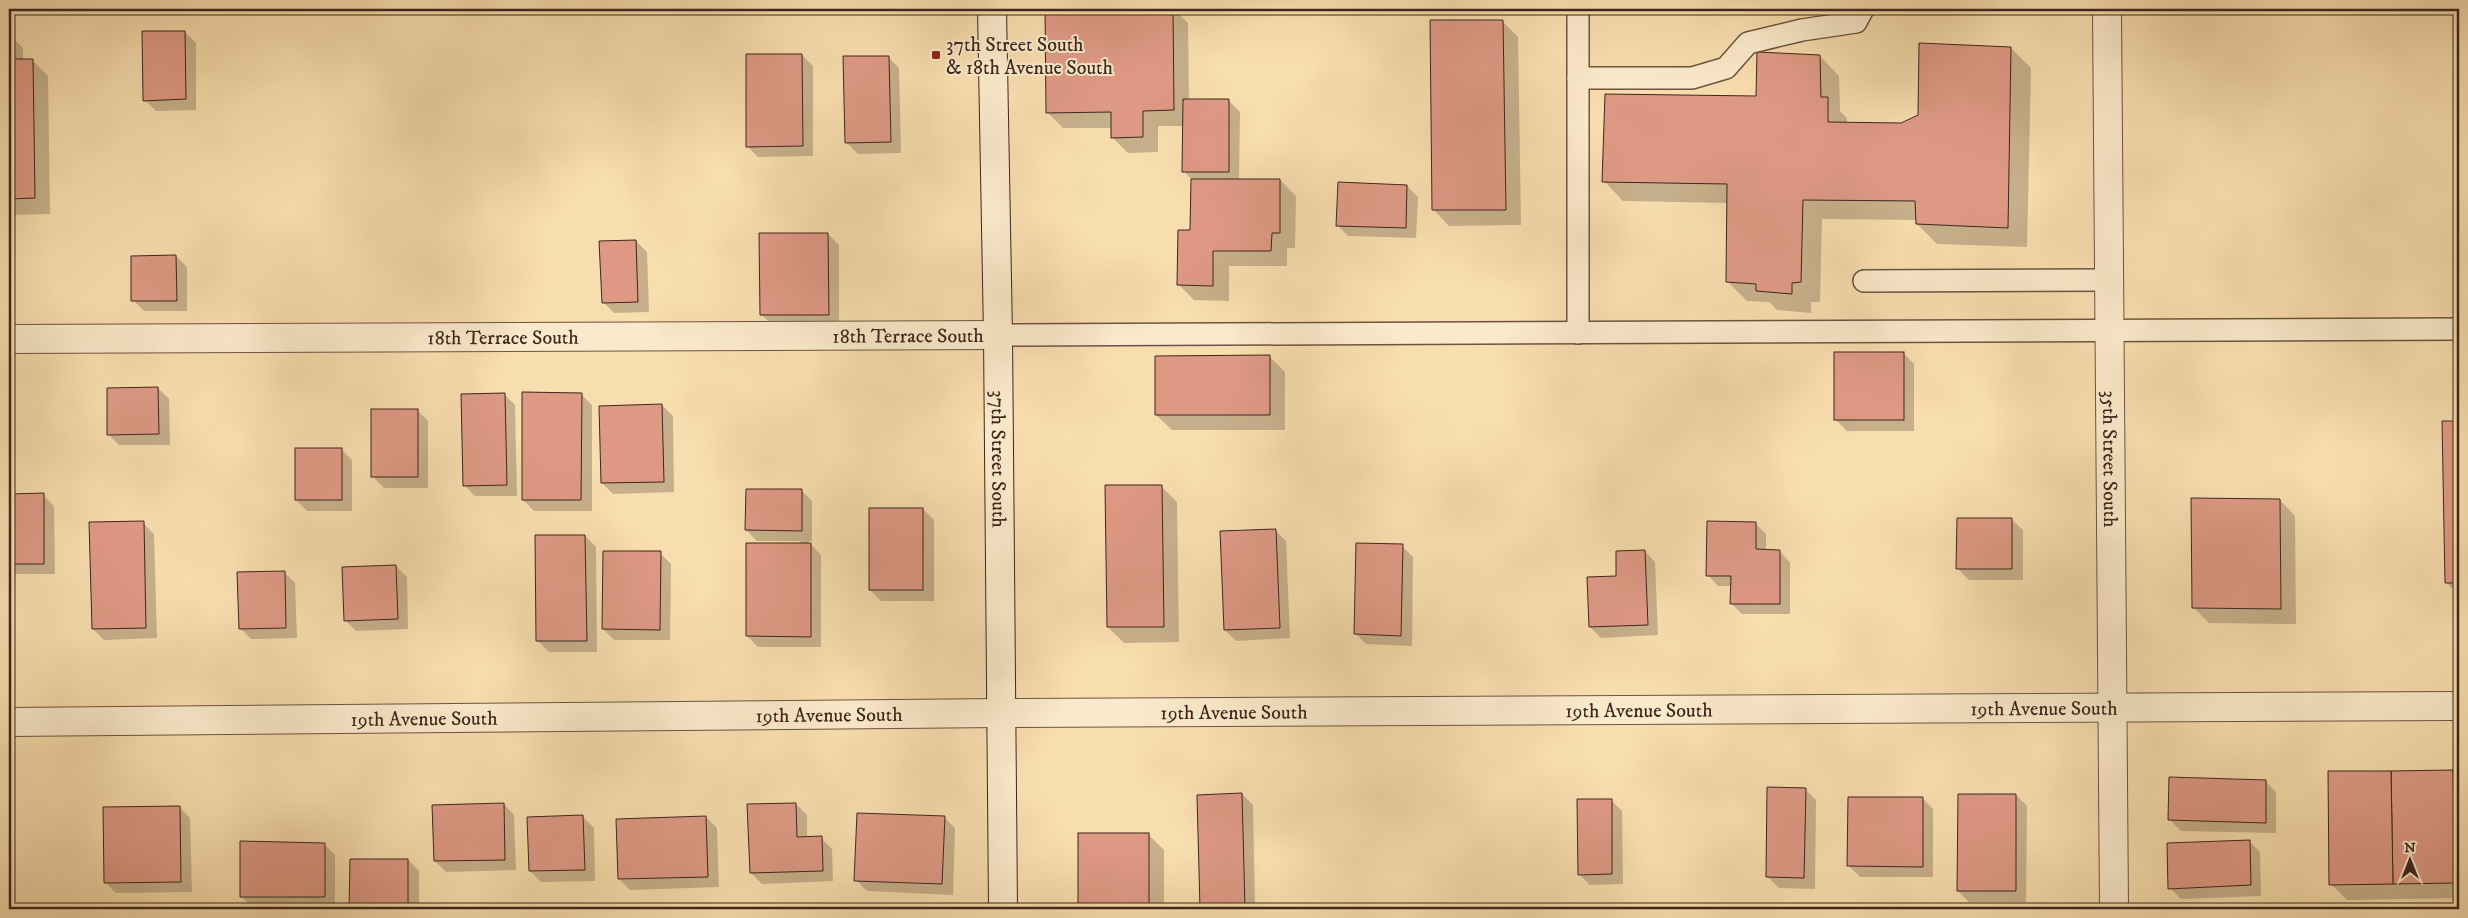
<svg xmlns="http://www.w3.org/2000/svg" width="2468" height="918" viewBox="0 0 2468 918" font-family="'IM FELL DW Pica',serif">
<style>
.shadow{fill:#0003}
.building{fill:#de9985;stroke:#3d261d}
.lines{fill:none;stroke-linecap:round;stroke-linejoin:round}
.lane-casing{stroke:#6c5441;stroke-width:24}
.street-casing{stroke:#6c5441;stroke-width:30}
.secondary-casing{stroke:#3d261d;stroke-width:30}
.lane{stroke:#fae9ca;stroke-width:21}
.street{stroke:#fae9ca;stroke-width:28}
.secondary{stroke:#fae9ca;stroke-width:28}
.poi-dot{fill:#8f2418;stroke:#fae9ca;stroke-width:2}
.labels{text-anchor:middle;stroke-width:4;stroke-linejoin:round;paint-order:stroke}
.poi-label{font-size:20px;fill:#3d261d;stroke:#fae9ca;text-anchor:start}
.street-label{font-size:20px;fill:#3d261d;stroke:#fae9ca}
</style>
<rect width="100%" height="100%" fill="#f8ddae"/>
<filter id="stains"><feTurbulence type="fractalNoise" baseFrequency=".004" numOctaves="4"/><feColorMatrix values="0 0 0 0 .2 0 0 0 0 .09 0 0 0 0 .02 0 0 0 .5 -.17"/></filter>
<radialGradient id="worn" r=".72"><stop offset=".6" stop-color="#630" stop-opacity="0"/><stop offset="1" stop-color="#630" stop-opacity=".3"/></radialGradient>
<!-- shadow -->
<g class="shadow">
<path d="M1046,9H1174L1188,23L1189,100L1229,101L1240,112L1239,180H1280L1296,196L1295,248H1287V266H1229V301L1194,300L1178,284L1191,231L1192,180L1184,171V126H1158V152L1128,153L1112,137V128H1063L1047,112Z"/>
<path d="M1502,21L1518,37L1521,225L1449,226L1434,210Z"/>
<path d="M185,32L196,43V110L156,111L145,100Z"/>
<path d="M9,34L23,48V60H32L48,76L50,214L9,215Z"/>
<path d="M2011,48L2031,68L2027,247L1937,244L1917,224V220L1822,219L1820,302H1811V313L1777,310L1769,302L1747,301L1727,281L1728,203L1623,201L1604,181L1757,97L1820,56L1839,76L1840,111L1847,118V124H1902L1920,116Z"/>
<path d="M802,55L813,66V156L758,157L747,146Z"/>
<path d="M888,57L899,68L901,153L858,154L847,143Z"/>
<path d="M1407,186L1418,197L1416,238L1348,236L1337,225Z"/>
<path d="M828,234L839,245V325H772L761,314Z"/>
<path d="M636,241L647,252L649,312L614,313L603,302Z"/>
<path d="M176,256L187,267V311H144L133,300Z"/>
<path d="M1903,353L1914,364V431H1847L1836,420Z"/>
<path d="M2456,353H2459V596L2446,582L2456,422Z"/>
<path d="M1269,356L1285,372V430H1172L1156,415Z"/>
<path d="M158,388L169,399L170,445H119L108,434Z"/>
<path d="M504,394L515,405L517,496H475L464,485Z"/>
<path d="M581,394L592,405V511H534L523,500Z"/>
<path d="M662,405L673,416L674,492L613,494L602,483Z"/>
<path d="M417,410L428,421V488H384L373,477Z"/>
<path d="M341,449L352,460V511H307L296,500Z"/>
<path d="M1161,486L1177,502L1179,642L1124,643L1108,627Z"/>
<path d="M801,490L812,501V541H808L821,555V647H758L747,636L801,541H757L746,530Z"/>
<path d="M9,495H43L54,506L55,574H9Z"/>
<path d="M2280,500L2295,516L2296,624L2209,623L2193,607Z"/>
<path d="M923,509L934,520V601H881L870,590Z"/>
<path d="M2012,520L2023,530V580H1969L1958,569Z"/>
<path d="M143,523L154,534L157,638L104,640L93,629Z"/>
<path d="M1755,523L1766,534V550L1779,551L1790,562V614H1742L1731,603V586H1718L1708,575Z"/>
<path d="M1275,530L1286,541L1290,638L1236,641L1225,630Z"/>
<path d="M585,536L596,547L597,652H549L538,641Z"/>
<path d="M1402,546L1413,557L1412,646L1366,644L1355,633Z"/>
<path d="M1645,551L1655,562L1658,635L1601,638L1590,627L1617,577Z"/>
<path d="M660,553L671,564L670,640H614L603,629Z"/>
<path d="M396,566L407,577L408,629L356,631L345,620Z"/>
<path d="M284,572L295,583L297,638L251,639L240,628Z"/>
<path d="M2453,771L2459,778V898L2347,900L2331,884Z"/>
<path d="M2265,781L2276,792V833L2181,831L2170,820Z"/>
<path d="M1805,789L1816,800L1815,889L1779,888L1768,877Z"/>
<path d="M1242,794L1253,805L1255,909H1202L1198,796Z"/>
<path d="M2016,795L2027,806L2026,902H1969L1958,891Z"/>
<path d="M1922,798L1933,809V877H1860L1849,866Z"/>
<path d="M1611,800L1622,811L1623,884L1590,885L1579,874Z"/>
<path d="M504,804L514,815L516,870L446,872L435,861Z"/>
<path d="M796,804L807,815V838H821L832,849L833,881L762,884L751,873Z"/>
<path d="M179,807L190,818L192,892L116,893L105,882Z"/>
<path d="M583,817L594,828L595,881L541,882L530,871Z"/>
<path d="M706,817L717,828L719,887L630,890L619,879Z"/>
<path d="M944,817L955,828L953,895L867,891L856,880Z"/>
<path d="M1079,834H1148L1164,850V909H1079Z"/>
<path d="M2249,841L2260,852L2261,896L2181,899L2170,888Z"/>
<path d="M324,844L335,855V907H252L241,896Z"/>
<path d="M352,860H408L419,871V909H351Z"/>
</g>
<!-- building -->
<g class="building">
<path d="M1045,9H1173L1174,110L1143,111V137L1111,138V112L1046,113Z"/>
<path d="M1430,20H1503L1506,210H1432Z"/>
<path d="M142,31H185L186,99L143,101Z"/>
<path d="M1919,43L2011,47L2008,228L1916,224L1915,201L1803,200L1801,282L1792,283V294L1756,291V284L1726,282L1727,184L1602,182L1605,94L1756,96L1757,52L1820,55L1821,97H1828V122L1901,123L1918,115Z"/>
<path d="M746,54H802L803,146L746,147Z"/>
<path d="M843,56H889L891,142L845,143Z"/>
<path d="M9,59H33L35,198L9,199Z"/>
<path d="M1183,99H1229V172H1182Z"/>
<path d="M1191,179H1280V233H1272L1271,251H1213V286L1177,285L1178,230H1190Z"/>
<path d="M1338,182L1407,185L1406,228L1336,226Z"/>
<path d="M759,233H828L829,315H760Z"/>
<path d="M636,240L638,302L602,303L599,241Z"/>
<path d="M176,255L177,301H131V256Z"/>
<rect x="1834" y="352" width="70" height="68"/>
<path d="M2455,352H2459V583H2445L2442,421H2455Z"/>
<path d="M1270,355V415H1155V356Z"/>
<path d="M158,387L159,434L107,435V388Z"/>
<path d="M522,392L582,393L581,500H522Z"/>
<path d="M505,393L507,485L463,486L461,394Z"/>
<path d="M662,404L664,482L601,483L599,406Z"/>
<rect x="371" y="409" width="47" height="68"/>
<rect x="295" y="448" width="47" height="52"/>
<path d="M1105,485H1162L1164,627H1107Z"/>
<path d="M746,489H802V531L745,530Z"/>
<path d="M44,493V564H9V494Z"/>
<path d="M2191,498L2280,499L2281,609L2192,608Z"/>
<rect x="869" y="508" width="54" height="82"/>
<path d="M1957,518H2012V569H1956Z"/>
<path d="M144,521L146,628L92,629L89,522Z"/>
<path d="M1707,521L1756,522V549L1780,550V604H1730L1731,576H1706Z"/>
<path d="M1276,529L1280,628L1224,630L1220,531Z"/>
<path d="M535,535H585L587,641H536Z"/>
<path d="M746,543H811V637L746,636Z"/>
<path d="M1356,543L1403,544L1401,636L1354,634Z"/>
<path d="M1645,550L1648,625L1589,627L1587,577L1616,576V551Z"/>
<path d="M603,551H661L660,630L602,629Z"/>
<path d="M396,565L398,619L344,621L342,567Z"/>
<path d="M285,571L286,628L239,629L237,572Z"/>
<path d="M2453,770L2455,883L2393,884L2391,771Z"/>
<path d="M2328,771H2391L2393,884L2329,885Z"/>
<path d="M2169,777L2266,780V823L2168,820Z"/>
<path d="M1767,787L1806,788L1804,878L1766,877Z"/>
<path d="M1242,793L1245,908L1200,909L1197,795Z"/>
<path d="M1958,794H2016V891H1957Z"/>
<path d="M1848,797H1923V867L1847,866Z"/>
<path d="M1577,799H1612V874L1578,875Z"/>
<path d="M504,803L505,860L434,861L432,805Z"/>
<path d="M796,803L797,837L822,836L823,871L750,873L747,804Z"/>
<path d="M180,806L181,882L104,883L103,807Z"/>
<path d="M857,813L945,816L942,884L854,881Z"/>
<path d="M583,815L585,870L529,871L527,817Z"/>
<path d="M706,816L708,877L618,879L616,819Z"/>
<rect x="1078" y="833" width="71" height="76"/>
<path d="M2250,840L2251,885L2168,889L2167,843Z"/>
<path d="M240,841L325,843V897H240Z"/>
<path d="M350,859H408V909H349Z"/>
</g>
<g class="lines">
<!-- lane casing -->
<g class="lane-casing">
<g id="lane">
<path d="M1578,78H1692L1726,68L1748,43L1802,30L1856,22L1863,9"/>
<path d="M1864,281L2109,280"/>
<path d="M1578,333V9"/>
<path d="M998,335L2459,329"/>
</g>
</g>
<!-- street casing -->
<g class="street-casing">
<g id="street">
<path id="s1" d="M2107,9L2114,909"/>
<path id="s2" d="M9,339L998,335"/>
<path id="s3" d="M9,722L1000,713L2459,706"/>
</g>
</g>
<!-- secondary casing -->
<g class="secondary-casing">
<g id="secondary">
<path id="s4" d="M992,9L998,335L1003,909"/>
</g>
</g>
<!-- lane -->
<use href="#lane" class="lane"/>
<!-- street -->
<use href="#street" class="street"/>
<!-- secondary -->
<use href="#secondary" class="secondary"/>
</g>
<!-- markers -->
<rect class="poi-dot" x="931" y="50" width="10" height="10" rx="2.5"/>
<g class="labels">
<!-- poi labels -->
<g class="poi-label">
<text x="946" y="51">37th Street South<tspan x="946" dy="23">&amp; 18th Avenue South</tspan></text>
</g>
<!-- street labels -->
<g class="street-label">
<text dy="7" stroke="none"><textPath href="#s2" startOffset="899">18th Terrace South</textPath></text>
<text dy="7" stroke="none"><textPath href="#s2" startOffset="494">18th Terrace South</textPath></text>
<text dy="7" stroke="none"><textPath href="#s4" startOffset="450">37th Street South</textPath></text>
<text dy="7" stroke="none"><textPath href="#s1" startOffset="450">35th Street South</textPath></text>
<text dy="7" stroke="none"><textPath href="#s3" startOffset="2035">19th Avenue South</textPath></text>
<text dy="7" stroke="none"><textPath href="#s3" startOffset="1630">19th Avenue South</textPath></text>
<text dy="7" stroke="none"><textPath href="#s3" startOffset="1225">19th Avenue South</textPath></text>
<text dy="7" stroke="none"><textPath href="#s3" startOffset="820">19th Avenue South</textPath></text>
<text dy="7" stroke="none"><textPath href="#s3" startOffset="415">19th Avenue South</textPath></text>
</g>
</g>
<!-- margin -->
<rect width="2468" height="918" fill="none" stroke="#f8ddae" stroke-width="30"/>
<rect x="10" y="10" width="2448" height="898" fill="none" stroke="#3d261d" stroke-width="2.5"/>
<rect x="15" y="15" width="2438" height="888" fill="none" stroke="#3d261d"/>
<!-- north arrow -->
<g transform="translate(2410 860)" stroke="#fae9ca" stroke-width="4" paint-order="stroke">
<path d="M0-4L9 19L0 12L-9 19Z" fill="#3d261d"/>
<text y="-8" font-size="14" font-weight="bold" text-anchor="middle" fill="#3d261d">N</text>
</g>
<rect width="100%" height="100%" filter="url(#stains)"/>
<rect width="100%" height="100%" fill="url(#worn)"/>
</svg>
